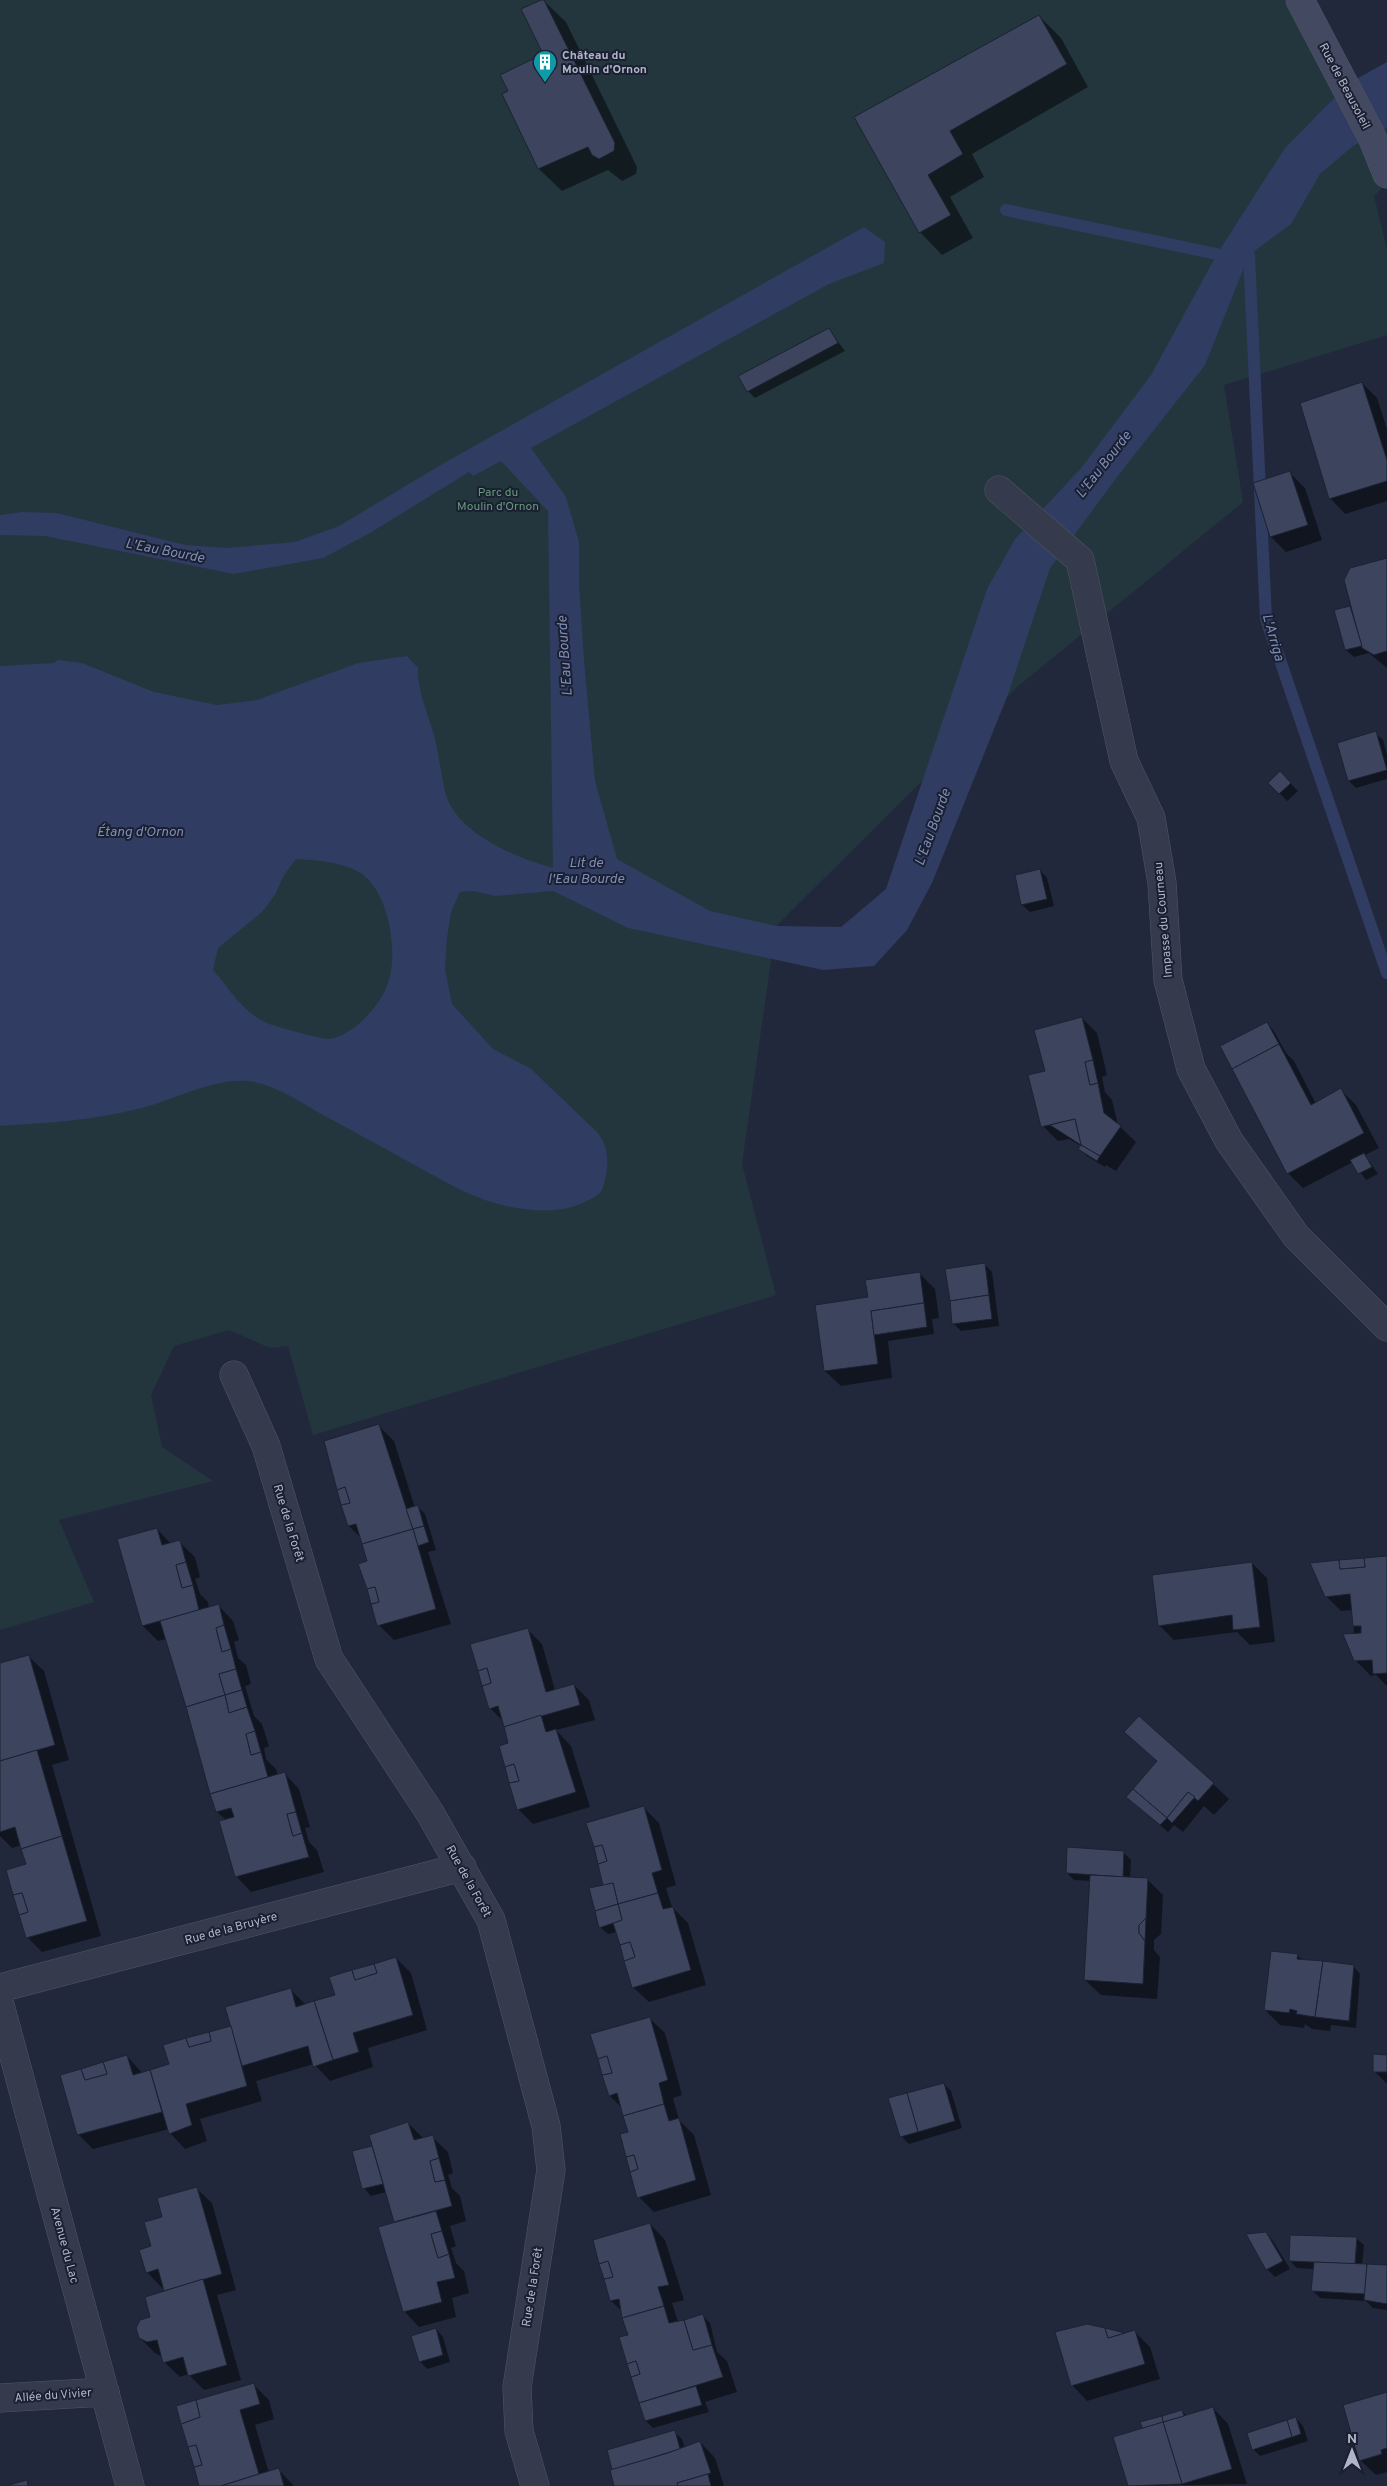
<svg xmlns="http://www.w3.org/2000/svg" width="1387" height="2486" viewBox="0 0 1387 2486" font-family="Overpass,sans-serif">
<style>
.green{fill:#23363d}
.water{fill:#303c61;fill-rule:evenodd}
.shadow{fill:#0007}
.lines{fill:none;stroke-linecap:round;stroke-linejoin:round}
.stream{stroke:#303c61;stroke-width:12}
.building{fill:#3d445d;stroke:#1c2233}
.street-casing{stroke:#505667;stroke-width:29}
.secondary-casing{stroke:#505667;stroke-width:29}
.street{stroke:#353b4c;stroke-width:28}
.secondary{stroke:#434960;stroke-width:28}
.labels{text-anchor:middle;stroke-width:4;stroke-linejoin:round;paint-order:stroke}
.poi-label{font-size:12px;font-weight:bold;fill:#b0b6c8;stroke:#1a2031;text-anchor:start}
.street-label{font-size:12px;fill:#b0b6c8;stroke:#1a2031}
.park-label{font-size:12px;fill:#659b7a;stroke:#1a2031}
.water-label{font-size:14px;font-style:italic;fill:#7e8db7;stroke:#1a2031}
</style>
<rect width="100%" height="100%" fill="#21283c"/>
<!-- green -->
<path class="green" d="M0,0H1306L1358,111L1387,62V183L1374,196L1387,249V335L1224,385L1243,502L1017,687L776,926L742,1164L776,1295L313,1435L288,1346L270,1348L229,1330L174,1346L151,1395L162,1447L213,1481L59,1520L94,1602L0,1630Z"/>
<!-- water -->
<path class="water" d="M1387,62V128L1353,146L1320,174L1291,224L1249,255L1205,365L1117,477L1050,568L1007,697L932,883L907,930L874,966L823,970L628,928L553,891L495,896L473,891L460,892L451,912L447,938L445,969L452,1004L493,1049L530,1068L598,1133C610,1150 609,1167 603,1187C601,1196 588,1200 580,1204C556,1215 516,1210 491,1202C469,1195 449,1184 429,1173C394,1154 359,1134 323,1115C300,1102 275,1084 248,1081C213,1078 176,1099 142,1108C96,1120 48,1123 0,1126V666L54,663L58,660L82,663L154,692L217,705L257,700L358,663L407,656L418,668C417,691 428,713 434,735C439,755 441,775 446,795C457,833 518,859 553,868L548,511L501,461L473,476L469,472L370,533L323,558L234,574L45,536L0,535V515L22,512L57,513L185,545L227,548L295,542L339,526L437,467L864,227L885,242L884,263L829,284L531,448L566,497L579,542V584L584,660L595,781L617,859L710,911L776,926L841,927L886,889L987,589L1015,539L1082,467L1151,375L1217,254L1285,148L1349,83ZM296,859C317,860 341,862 359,872C389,890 398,950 389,980C382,1004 355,1035 329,1039C324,1040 273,1026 267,1023C242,1012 230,989 213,970L218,948L262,912L275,895L284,875Z"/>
<!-- shadow -->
<g class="shadow">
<path d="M543,0L566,22L637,167L636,174L622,181L608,170L562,191L539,169L503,95L510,92L544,54Z"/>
<path d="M1039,16L1061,38L1088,87L972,154L984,177L950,197L973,238L942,255L920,232L855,117Z"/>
<path d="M829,330L845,351L755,398L748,391Z"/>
<path d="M1362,383L1377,398L1387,429V501L1345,514L1330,498Z"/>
<path d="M1290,473L1305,488L1322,540L1286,552L1271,537Z"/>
<path d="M1387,560V668L1369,653L1354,657L1346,650L1350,608L1353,611Z"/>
<path d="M1375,733L1383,740L1387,755V779L1356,788L1349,781Z"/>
<path d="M1280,773L1298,791L1287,801L1270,783Z"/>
<path d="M1040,870L1047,878L1054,906L1030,912L1022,905Z"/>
<path d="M1082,1018L1097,1033L1107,1075L1102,1077L1105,1092L1112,1100L1118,1125L1136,1142L1116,1171L1106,1165L1105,1167L1087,1156L1080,1149L1081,1146L1069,1139L1058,1141L1043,1126L1047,1072Z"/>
<path d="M1267,1023L1274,1031L1286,1053L1294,1061L1316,1104L1341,1090L1356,1105L1379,1148L1365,1155L1378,1174L1366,1180L1353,1162L1303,1188L1288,1173Z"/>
<path d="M984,1264L992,1272L999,1326L961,1331L953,1323Z"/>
<path d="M920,1274L935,1289L939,1318L932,1319L934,1334L888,1341L892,1378L841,1386L825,1371L816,1306L869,1298Z"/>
<path d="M379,1426L394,1441L415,1508L418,1507L425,1514L436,1550L428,1552L451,1624L394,1640L379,1625L369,1562L361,1538L349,1526L338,1489Z"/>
<path d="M157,1529L171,1544L179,1542L195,1557L200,1577L195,1579L200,1594L208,1602L209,1608L218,1605L233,1621L239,1640L234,1642L238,1658L246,1665L251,1684L245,1686L254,1716L262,1724L269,1746L264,1748L266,1759L276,1769L278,1775L284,1773L299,1789L310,1827L305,1828L309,1842L317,1850L324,1872L251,1892L236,1876L226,1820L217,1812L166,1639L158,1641L143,1626Z"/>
<path d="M1387,1557V1686L1376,1675L1371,1676L1355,1660L1353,1610L1341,1611L1326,1596Z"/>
<path d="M1252,1563L1267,1578L1275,1642L1250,1645L1237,1632L1174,1640L1159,1625Z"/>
<path d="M527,1629L542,1644L555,1690L574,1685L589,1700L595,1720L556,1730L571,1746L590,1807L533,1824L518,1809L510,1744L504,1722L490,1708Z"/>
<path d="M28,1656L44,1671L69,1760L52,1765L101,1936L42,1952L27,1937V1865L22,1845L12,1848L0,1836V1664Z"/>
<path d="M1213,1784L1229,1799L1214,1815L1204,1806L1183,1832L1174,1825L1168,1832L1135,1804Z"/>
<path d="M643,1807L659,1823L676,1885L666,1888L672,1907L688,1923L706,1985L649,2002L633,1987L617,1932L608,1934L600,1927L605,1886Z"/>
<path d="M1123,1852L1131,1860L1130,1878L1148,1880L1163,1895L1161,1934L1154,1940V1950L1160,1957L1157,1999L1101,1995L1085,1980L1091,1881L1074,1880L1067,1873Z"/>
<path d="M1297,1955L1303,1960L1353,1966L1360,1974L1356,2028L1331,2025L1330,2031L1312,2029L1305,2024L1304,2028L1280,2025L1265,2010Z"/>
<path d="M396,1958L411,1973L427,2030L368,2048L373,2067L330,2081L314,2064L256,2081L262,2101L200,2119L207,2141L185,2149L170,2133L169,2129L93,2149L78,2134L127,2056L143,2074L171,2065L290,1989L306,2005L336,1996Z"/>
<path d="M649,2018L665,2033L682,2095L673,2098L679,2120L694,2135L711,2195L654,2212L639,2197L629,2133L623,2109L610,2096Z"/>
<path d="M1387,2056V2084L1374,2071Z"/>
<path d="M944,2084L951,2091L962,2128L909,2144L901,2136Z"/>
<path d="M408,2123L424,2139L432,2137L448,2152L453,2173L448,2175L452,2188L460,2196L466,2221L450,2226L456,2246L451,2248L456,2263L464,2271L469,2293L452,2298L456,2317L419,2327L404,2311L395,2223L386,2192L371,2196L364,2188L371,2147L374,2150Z"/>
<path d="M196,2188L212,2203L236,2290L217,2295L241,2380L204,2390L188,2374L180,2377L164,2362L163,2357L155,2353L140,2338L166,2292L164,2287L162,2288L147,2272L164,2217Z"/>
<path d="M650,2224L665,2240L684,2300L672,2303L678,2322L703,2316L710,2323L717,2352L727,2361L737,2392L705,2402L709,2412L653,2428L646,2421L632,2377L629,2335L624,2313L611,2301Z"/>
<path d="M1265,2233L1273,2241L1290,2269L1275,2277L1267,2269L1248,2235Z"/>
<path d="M1356,2238L1364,2245L1362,2265L1387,2266V2310L1373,2308L1366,2301L1320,2298L1313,2291L1314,2269L1297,2268L1290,2261Z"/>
<path d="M436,2329L443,2337L450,2362L427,2369L420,2361Z"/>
<path d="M1135,2332L1150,2347L1160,2379L1087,2401L1072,2385L1125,2334Z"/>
<path d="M253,2384L269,2400L274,2419L255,2425L269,2473L279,2470L294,2486H201L177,2407Z"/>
<path d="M1387,2393V2472L1376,2475L1360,2460Z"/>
<path d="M1213,2408L1228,2424L1247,2484L1129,2486L1115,2438L1144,2429L1182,2411L1187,2416Z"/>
<path d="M1296,2418L1303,2426L1308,2441L1260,2456L1253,2449Z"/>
<path d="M674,2432L682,2439L685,2448L700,2442L715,2458L724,2486H616Z"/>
</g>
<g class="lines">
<!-- stream -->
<g class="stream">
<path d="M1006,210L1217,254"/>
<path d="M1249,255L1266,619L1387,973"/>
</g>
</g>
<!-- building -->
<g class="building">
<path d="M541,0H544L615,143L614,151L599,159L592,155L588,147L538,169L502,94L508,91L500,75L543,54L521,9Z"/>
<path d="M1039,15L1067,64L950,131L963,154L928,175L951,215L919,233L854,117Z"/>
<path d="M829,328L838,343L747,392L738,376Z"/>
<path d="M1362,382L1387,460V481L1329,499L1300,403Z"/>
<path d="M1290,471L1308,525L1270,537L1253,483Z"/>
<path d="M1387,558V651L1374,655L1362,648L1344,580L1350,568Z"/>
<path d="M1350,606L1362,646L1345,650L1334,610Z"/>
<path d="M1376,731L1387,770L1348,781L1337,743Z"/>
<path d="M1280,771L1291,783L1279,794L1268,783Z"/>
<path d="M1040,869L1047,899L1021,905L1015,875Z"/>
<path d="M1082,1017L1093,1060L1085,1062L1090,1085L1098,1083L1104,1113L1121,1126L1100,1156L1081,1145L1075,1119L1041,1127L1028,1075L1045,1071L1034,1030Z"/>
<path d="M1267,1022L1279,1044L1232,1069L1220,1046Z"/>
<path d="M1279,1044L1311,1105L1341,1088L1364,1133L1287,1174L1232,1069Z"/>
<path d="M1093,1060L1098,1083L1090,1085L1085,1062Z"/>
<path d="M1075,1119L1081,1145L1050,1125Z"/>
<path d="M1081,1145L1100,1156L1097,1161L1078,1149Z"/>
<path d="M1364,1153L1372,1167L1358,1174L1350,1160Z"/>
<path d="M985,1263L989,1295L950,1301L945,1269Z"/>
<path d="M920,1272L924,1303L871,1311L878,1364L824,1371L815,1305L868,1297L865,1280Z"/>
<path d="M989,1295L992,1319L952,1324L950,1301Z"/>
<path d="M924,1303L927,1327L874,1335L871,1311Z"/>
<path d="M379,1424L413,1529L362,1544L356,1524L348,1526L341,1505L350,1503L345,1487L337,1490L324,1441Z"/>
<path d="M345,1487L350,1503L341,1505L337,1490Z"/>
<path d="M418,1505L424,1526L413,1529L406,1509Z"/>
<path d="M424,1526L429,1542L418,1546L413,1529Z"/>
<path d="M157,1528L162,1545L180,1540L186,1562L176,1565L182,1588L193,1585L199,1610L142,1626L117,1539Z"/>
<path d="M413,1529L436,1609L377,1626L371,1604L379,1602L375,1587L367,1589L358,1564L367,1561L362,1544Z"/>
<path d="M1387,1556V1673L1373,1674L1372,1660L1354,1661L1343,1634L1361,1633V1626H1353L1350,1594L1325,1597L1310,1563L1339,1560L1340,1569L1365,1567L1364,1558Z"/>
<path d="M1364,1558L1365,1567L1340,1569L1339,1560Z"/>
<path d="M186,1562L193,1585L182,1588L176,1565Z"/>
<path d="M1252,1562L1260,1627L1233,1630L1232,1615L1158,1626L1152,1575Z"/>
<path d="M375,1587L379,1602L371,1604L367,1589Z"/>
<path d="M219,1604L224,1625L216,1628L222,1652L231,1649L236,1669L219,1674L225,1695L186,1707L160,1621Z"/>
<path d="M224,1625L231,1649L222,1652L216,1628Z"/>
<path d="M528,1628L546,1692L574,1684L580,1705L504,1727L498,1706L489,1709L482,1686L491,1683L487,1668L478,1671L470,1644Z"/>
<path d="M29,1655L55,1745L0,1761V1663Z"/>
<path d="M487,1668L491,1683L482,1686L478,1671Z"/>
<path d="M236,1669L242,1690L225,1695L219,1674Z"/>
<path d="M242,1690L247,1707L229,1713L225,1695Z"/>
<path d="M225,1695L229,1713L247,1707L255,1731L246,1734L251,1755L261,1752L268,1777L210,1794L186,1707Z"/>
<path d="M541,1715L546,1732L556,1729L576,1792L517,1810L509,1783L519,1781L514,1764L505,1767L499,1746L508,1743L504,1727Z"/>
<path d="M1139,1716L1214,1783L1198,1801L1188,1792L1167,1818L1133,1789L1157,1761L1124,1732Z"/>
<path d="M255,1731L261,1752L251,1755L246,1734Z"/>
<path d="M37,1750L62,1836L21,1849L15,1827L0,1832V1761Z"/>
<path d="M514,1764L519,1781L509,1783L505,1767Z"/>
<path d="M285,1772L296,1812L287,1814L293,1836L302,1833L309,1857L235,1877L219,1821L234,1817L231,1808L216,1812L210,1794Z"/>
<path d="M1133,1789L1167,1818L1160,1825L1126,1797Z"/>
<path d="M1188,1792L1195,1797L1172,1823L1167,1818Z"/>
<path d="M644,1806L662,1870L652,1873L658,1893L618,1904L613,1883L603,1886L598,1864L607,1861L602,1845L594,1847L586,1823Z"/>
<path d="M296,1812L302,1833L293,1836L287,1814Z"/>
<path d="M62,1836L87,1921L26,1938L19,1915L28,1912L22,1893L13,1895L6,1870L26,1864L21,1849Z"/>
<path d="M602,1845L607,1861L598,1864L594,1847Z"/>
<path d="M1067,1847L1124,1851L1123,1877L1066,1873Z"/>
<path d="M1090,1875L1148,1878L1146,1918L1139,1925V1933L1145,1941L1143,1984L1084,1980Z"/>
<path d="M613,1883L618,1904L595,1911L589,1888Z"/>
<path d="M22,1893L28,1912L19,1915L13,1895Z"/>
<path d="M658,1893L663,1909L673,1907L691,1970L632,1988L624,1961L635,1957L630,1942L620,1945L613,1923L622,1920L618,1904Z"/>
<path d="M618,1904L622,1920L599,1928L595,1911Z"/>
<path d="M1146,1918L1145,1941L1139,1933V1925Z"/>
<path d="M630,1942L635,1957L624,1961L620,1945Z"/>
<path d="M1271,1951L1298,1954L1297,1959L1323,1961L1315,2017L1296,2014L1297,2011L1290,2009L1289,2013L1264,2010Z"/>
<path d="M396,1957L413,2015L353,2033L359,2052L333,2060L314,2001L335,1995L329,1977L352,1970L355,1980L377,1973L374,1964Z"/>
<path d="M1323,1961L1354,1965L1349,2021L1315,2017Z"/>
<path d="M374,1964L377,1973L355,1980L352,1970Z"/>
<path d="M291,1988L296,2007L314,2001L333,2060L313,2067L308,2046L242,2066L225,2007Z"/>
<path d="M650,2017L668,2080L659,2083L664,2104L623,2116L617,2093L609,2096L602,2075L612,2073L607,2056L598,2059L590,2034Z"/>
<path d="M231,2026L247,2086L186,2104L192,2125L169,2134L150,2070L169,2064L163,2045L186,2038L189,2047L211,2041L209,2032Z"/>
<path d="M209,2032L211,2041L189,2047L186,2038Z"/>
<path d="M1373,2054L1387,2055V2072H1373Z"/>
<path d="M127,2055L133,2075L150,2070L162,2112L77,2135L60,2075L81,2069L85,2080L107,2074L103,2062Z"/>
<path d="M607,2056L612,2073L602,2075L598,2059Z"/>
<path d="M103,2062L107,2074L85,2080L81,2069Z"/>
<path d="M944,2083L955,2121L918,2132L907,2093Z"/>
<path d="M907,2093L918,2132L900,2137L888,2098Z"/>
<path d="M664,2104L669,2121L679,2118L696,2180L637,2198L630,2172L638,2169L634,2155L626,2157L620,2134L628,2132L623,2116Z"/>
<path d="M408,2122L414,2140L433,2135L439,2158L430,2161L435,2182L445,2180L452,2206L394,2222L369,2135Z"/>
<path d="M372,2146L383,2184L362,2189L352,2151Z"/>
<path d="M634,2155L638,2169L630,2172L626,2157Z"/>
<path d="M439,2158L445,2180L435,2182L430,2161Z"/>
<path d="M197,2187L222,2274L164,2291L158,2269L146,2273L139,2250L151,2246L144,2222L162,2217L157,2198Z"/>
<path d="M436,2211L442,2231L431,2234L438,2258L449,2254L455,2278L437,2282L442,2302L403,2312L378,2227Z"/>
<path d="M650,2223L669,2285L658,2287L664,2306L622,2318L619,2299L610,2301L604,2279L613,2277L608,2261L599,2264L593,2240Z"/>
<path d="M442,2231L449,2254L438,2258L431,2234Z"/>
<path d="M1266,2232L1283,2261L1266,2270L1246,2234Z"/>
<path d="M1290,2235L1357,2237L1355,2264L1289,2261Z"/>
<path d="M608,2261L613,2277L604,2279L599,2264Z"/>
<path d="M1314,2262L1367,2264L1365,2294L1311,2291Z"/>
<path d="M1367,2264L1387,2265V2304L1364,2300Z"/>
<path d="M203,2279L227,2365L188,2376L183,2357L163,2363L157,2340L147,2342L139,2338L136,2328L140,2320L150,2317L145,2297Z"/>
<path d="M664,2306L669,2323L684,2320L693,2350L712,2345L723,2377L639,2403L631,2377L640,2374L636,2361L627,2364L619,2337L628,2335L622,2318Z"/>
<path d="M703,2314L712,2345L693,2350L684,2320Z"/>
<path d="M1087,2324L1105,2328L1108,2338L1135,2330L1145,2364L1071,2386L1055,2332Z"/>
<path d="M436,2328L443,2355L419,2362L411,2336Z"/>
<path d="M1105,2328L1125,2333L1108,2338Z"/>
<path d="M636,2361L640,2374L631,2377L627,2364Z"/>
<path d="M254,2383L260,2404L240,2410L259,2474L221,2486H199L194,2467L202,2465L196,2445L188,2447L181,2424L200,2417L196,2400Z"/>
<path d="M696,2386L702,2405L645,2421L639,2403Z"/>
<path d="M1387,2392V2448L1381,2450L1382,2454L1359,2461L1343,2405Z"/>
<path d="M196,2400L200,2417L181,2424L176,2406Z"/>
<path d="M1213,2407L1232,2469L1182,2484L1163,2422Z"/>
<path d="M1182,2410L1184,2416L1163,2422L1162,2416Z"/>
<path d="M1162,2416L1163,2422L1143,2429L1140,2422Z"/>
<path d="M1296,2417L1301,2434L1292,2437L1287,2420Z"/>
<path d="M1287,2420L1292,2437L1252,2450L1247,2433Z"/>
<path d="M1163,2422L1182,2484L1128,2486L1113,2437Z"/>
<path d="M675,2430L680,2449L612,2470L607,2450Z"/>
<path d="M700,2441L711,2473L677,2483L678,2486H614L610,2470L668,2453Z"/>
<path d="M196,2445L202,2465L194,2467L188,2447Z"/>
<path d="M279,2468L284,2486H221L259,2474Z"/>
<path d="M708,2474L711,2486H678L677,2483Z"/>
<path d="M27,2480L28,2486H6Z"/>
</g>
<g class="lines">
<!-- street casing -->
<g class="street-casing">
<g id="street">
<path d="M999,490L1080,560L1124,761L1151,818L1162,883L1168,980L1191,1069L1229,1141L1296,1236L1387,1327"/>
<path d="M234,1375L266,1446L329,1659L430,1813L491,1920L546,2126L551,2170L517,2387L519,2431L535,2486"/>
<path d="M0,1988L462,1867"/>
<path d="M0,2005L130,2486"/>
<path d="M0,2398L105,2392"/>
</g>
</g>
<!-- secondary casing -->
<g class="secondary-casing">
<path id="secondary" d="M1300,0L1372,137L1387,174"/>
</g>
<!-- street -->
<use href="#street" class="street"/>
<!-- secondary -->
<use href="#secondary" class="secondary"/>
</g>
<!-- icons -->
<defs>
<g id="building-pin" transform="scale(1.25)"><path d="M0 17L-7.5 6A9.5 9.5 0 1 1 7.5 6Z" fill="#0f9aa8" stroke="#1a2031"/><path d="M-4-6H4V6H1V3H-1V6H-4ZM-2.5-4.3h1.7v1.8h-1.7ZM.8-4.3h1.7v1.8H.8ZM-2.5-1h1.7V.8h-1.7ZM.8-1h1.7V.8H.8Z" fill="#fff"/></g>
</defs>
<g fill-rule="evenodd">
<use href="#building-pin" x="545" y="62"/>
</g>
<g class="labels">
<!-- poi labels -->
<g class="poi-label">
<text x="562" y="59">Château du<tspan x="562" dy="14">Moulin d'Ornon</tspan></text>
</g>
<!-- street labels -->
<g class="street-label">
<text transform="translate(1345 86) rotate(62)" y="4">Rue de Beausoleil</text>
<text transform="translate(1163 920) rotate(-95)" y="4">Impasse du Courneau</text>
<text transform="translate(289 1523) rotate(73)" y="4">Rue de la Forêt</text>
<text transform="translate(469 1881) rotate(61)" y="4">Rue de la Forêt</text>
<text transform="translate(231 1928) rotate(-15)" y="4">Rue de la Bruyère</text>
<text transform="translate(65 2245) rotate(75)" y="4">Avenue du Lac</text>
<text transform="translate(532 2287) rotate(-81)" y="4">Rue de la Forêt</text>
<text transform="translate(53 2395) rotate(-4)" y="4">Allée du Vivier</text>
</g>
<!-- park labels -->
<g class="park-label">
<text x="498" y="496">Parc du<tspan x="498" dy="14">Moulin d'Ornon</tspan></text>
</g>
<!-- water labels -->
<g class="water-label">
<text transform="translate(1103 464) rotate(-52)" y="5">L'Eau Bourde</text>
<text transform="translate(165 550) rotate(11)" y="5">L'Eau Bourde</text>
<text transform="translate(1274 637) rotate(74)" y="5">L'Arriga</text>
<text transform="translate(564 656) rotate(-94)" y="5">L'Eau Bourde</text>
<text transform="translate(932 827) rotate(-70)" y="5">L'Eau Bourde</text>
<text x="140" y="836">Étang d'Ornon</text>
<text x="586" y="867">Lit de<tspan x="586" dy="16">l'Eau Bourde</tspan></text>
</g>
</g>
<!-- north arrow -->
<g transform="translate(1352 2451)" stroke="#1a2031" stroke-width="4" paint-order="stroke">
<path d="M0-4L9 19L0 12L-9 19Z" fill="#b0b6c8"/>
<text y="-8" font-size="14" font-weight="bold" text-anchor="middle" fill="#b0b6c8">N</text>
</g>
</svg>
